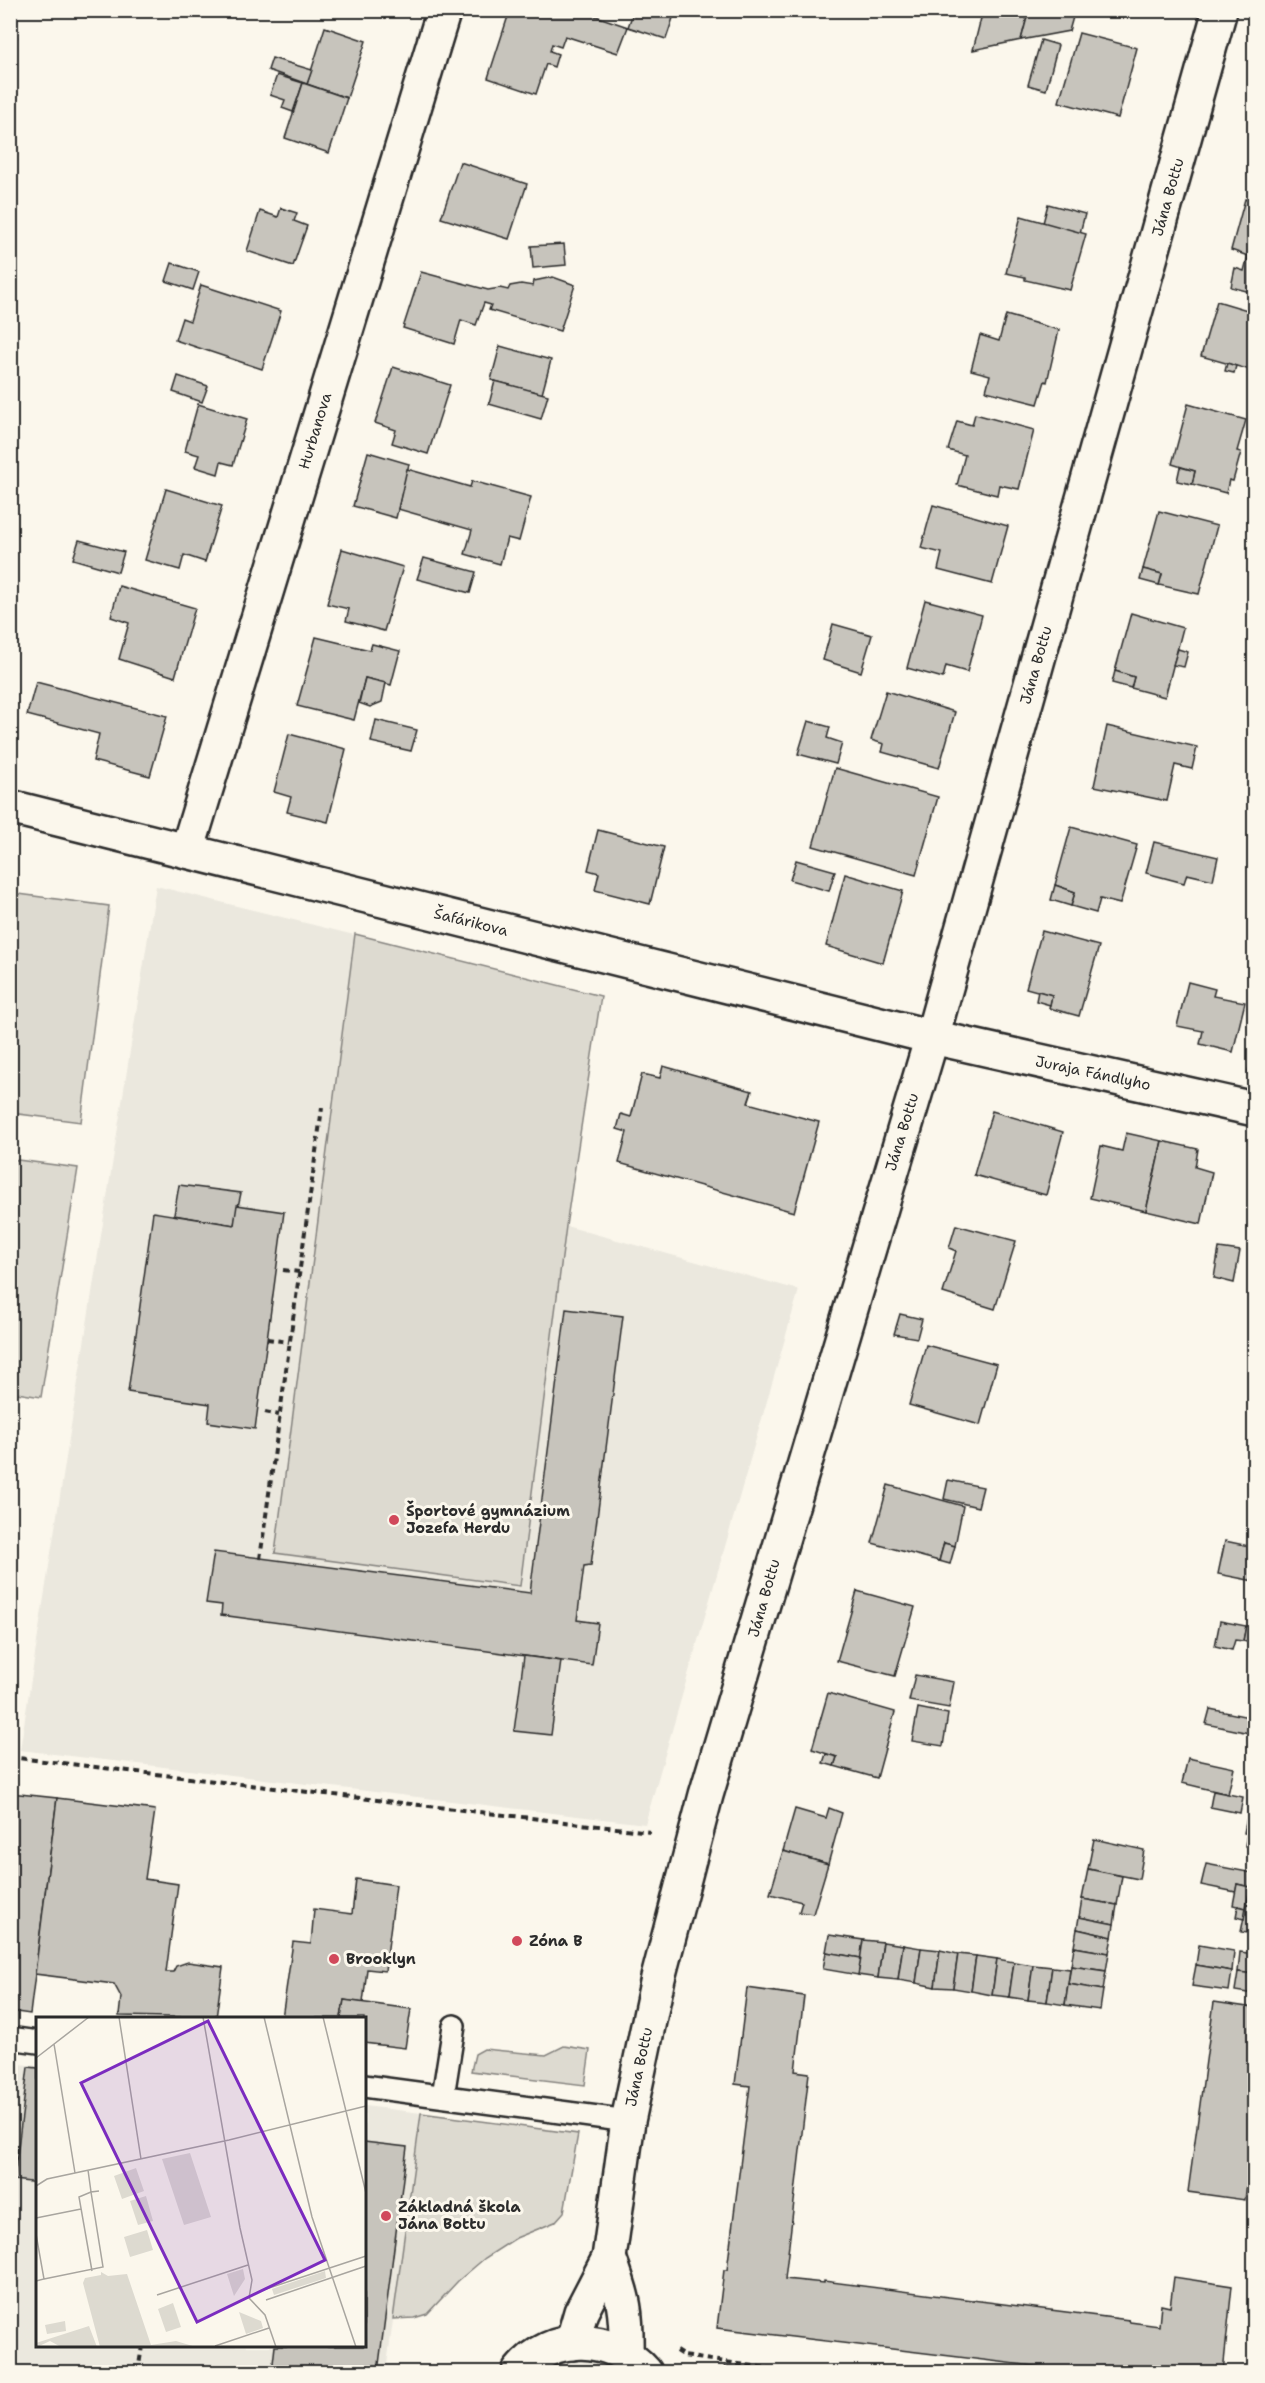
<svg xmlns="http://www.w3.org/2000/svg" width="1265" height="2383" viewBox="0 0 1265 2383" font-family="'Shantell Sans',sans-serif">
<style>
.built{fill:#ebe8de}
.green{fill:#dddad0;stroke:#84827e;stroke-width:1.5}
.building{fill:#c7c4bc;stroke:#2b2b2b;stroke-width:1.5}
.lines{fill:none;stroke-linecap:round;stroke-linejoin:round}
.service-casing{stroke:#2b2b2b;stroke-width:26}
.minor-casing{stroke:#2b2b2b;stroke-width:38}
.path{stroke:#2b2b2b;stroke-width:4;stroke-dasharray:6 4.5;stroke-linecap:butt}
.service{stroke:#fbf7ec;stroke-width:21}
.minor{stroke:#fbf7ec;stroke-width:33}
.poi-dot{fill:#d1495b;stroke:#fbf7ec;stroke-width:2}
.labels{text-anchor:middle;stroke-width:6;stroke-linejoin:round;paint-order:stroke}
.street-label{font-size:15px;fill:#2b2b2b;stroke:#fbf7ec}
.poi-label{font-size:15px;font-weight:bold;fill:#2b2b2b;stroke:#fbf7ec;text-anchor:start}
.inset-road{fill:none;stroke:#a8a59f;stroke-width:1.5}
.view{fill:#7b2cbf;fill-opacity:0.15;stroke:#7b2cbf;stroke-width:3}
.inset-edge{fill:none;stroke:#2b2b2b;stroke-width:3}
</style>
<rect width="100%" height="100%" fill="#fbf7ec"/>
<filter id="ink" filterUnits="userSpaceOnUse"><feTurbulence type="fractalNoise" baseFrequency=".0167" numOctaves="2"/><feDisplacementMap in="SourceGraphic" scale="12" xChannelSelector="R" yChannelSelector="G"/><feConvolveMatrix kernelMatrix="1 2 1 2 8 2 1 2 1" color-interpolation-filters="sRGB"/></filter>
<g filter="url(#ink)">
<!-- built -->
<g class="built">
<path d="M156,886L601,996L566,1226L799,1290L645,1824L20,1750Z"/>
<path d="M10,2063L37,2066L38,2346H364L365,2106L421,2113L386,2372H11Z"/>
</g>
<!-- green -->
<g class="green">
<path d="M11,893L109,906L81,1122L11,1113Z"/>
<path d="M355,934L601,996L566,1226L520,1586L275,1553Z"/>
<path d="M10,1159L78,1168L41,1397L11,1392Z"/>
<path d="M564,2046L590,2050L585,2085L471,2071L475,2054L484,2049L546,2055Z"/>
<path d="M421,2113L578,2134L564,2212L555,2222L516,2238L485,2258L458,2281L427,2314L414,2318L393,2319Z"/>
</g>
<!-- building -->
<g class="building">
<path d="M510,10H578L628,27L618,53L565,36L561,47L552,44L550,51L558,54L554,67L546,64L536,94L488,78Z"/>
<path d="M634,10H650L673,18L666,39L628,27Z"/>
<path d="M983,10H1029L1021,40L973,50Z"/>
<path d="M1029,10H1075L1069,31L1021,40Z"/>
<path d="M325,27L366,41L347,98L307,84Z"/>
<path d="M1079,33L1137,48L1118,118L1059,102Z"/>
<path d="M10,35L17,37L10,55Z"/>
<path d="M1041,40L1058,45L1046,90L1028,85Z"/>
<path d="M272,58L312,70L307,84L268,70Z"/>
<path d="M277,75L303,83L293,112L282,108L285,100L270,95Z"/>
<path d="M303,83L347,98L329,153L285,138Z"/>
<path d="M460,162L527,184L509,239L441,218Z"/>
<path d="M1245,199L1254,202V293L1231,287L1235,268L1244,271L1248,256L1231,250Z"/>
<path d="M1048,204L1085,214L1080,233L1043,223Z"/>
<path d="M281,208L297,213L294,221L307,226L293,266L247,251L260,211L278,217Z"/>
<path d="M1021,216L1086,234L1070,290L1025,280V277L1006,273Z"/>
<path d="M564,244L566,265L533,268L531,246Z"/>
<path d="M172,263L199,272L193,290L166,281Z"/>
<path d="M421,272L488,290L500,288L508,290L510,286L521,284L533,286L534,281L553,277L575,285L560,331L489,310L491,305L484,303L476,325L461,320L454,344L403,328Z"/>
<path d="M201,285L281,311L262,369L175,340L182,318L190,321Z"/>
<path d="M1217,301L1254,312V371L1201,356Z"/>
<path d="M1006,315L1059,330L1047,382L1045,381L1038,404L986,391L990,375L971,370L980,335L999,341Z"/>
<path d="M500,346L551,360L542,394L491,380Z"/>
<path d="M1227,363L1236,366L1234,373L1225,371Z"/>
<path d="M393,367L450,385L428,454L392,443L396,430L375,423Z"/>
<path d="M178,376L208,386L202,402L173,392Z"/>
<path d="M495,381L548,395L541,419L489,404Z"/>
<path d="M198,404L247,419L233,465L221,462L218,474L195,467L199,455L185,451Z"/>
<path d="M1188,404L1246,420L1237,451L1241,452L1233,481L1229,480L1226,493L1192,484L1195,471L1172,464Z"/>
<path d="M975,414L1034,430L1019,489L999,485L997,495L957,485L965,455L948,450L957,421L972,425Z"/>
<path d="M368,452L409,464L396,518L353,506Z"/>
<path d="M1180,467L1195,471L1192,484L1177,481Z"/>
<path d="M407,469L470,487L472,481L531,497L519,541L507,538L500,564L465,554L472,530L398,509Z"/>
<path d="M166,489L222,506L205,562L184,555L180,570L145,560Z"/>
<path d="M933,505L1008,526L992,584L938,570L942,553L921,548Z"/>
<path d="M1159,511L1217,526L1199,594L1159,585L1162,574L1143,569Z"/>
<path d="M79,540L124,552L118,572L73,559Z"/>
<path d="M342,549L403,567L384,631L346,621L349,609L327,604Z"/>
<path d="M424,558L476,572L470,593L417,579Z"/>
<path d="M1143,569L1162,574L1159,585L1140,580Z"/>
<path d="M119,586L195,608L175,677L119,659L129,623L111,617Z"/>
<path d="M925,600L982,615L967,672L946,666L943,678L907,668Z"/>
<path d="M1131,613L1183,628L1165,697L1131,688L1134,677L1115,671Z"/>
<path d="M833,624L872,635L861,672L823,660Z"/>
<path d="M316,637L370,650L372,644L400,651L391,685L365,678L354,720L297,706Z"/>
<path d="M1178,649L1188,652L1184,667L1173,665Z"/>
<path d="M1115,671L1134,677L1131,688L1112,683Z"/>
<path d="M365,678L386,683L382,702L370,707L359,703Z"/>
<path d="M36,682L167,716L150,776L93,761L99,734L27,715Z"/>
<path d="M886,691L955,712L939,768L882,752L884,744L871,740Z"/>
<path d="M376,720L417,730L411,751L371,742Z"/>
<path d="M808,721L830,727L827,738L842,743L836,764L798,754Z"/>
<path d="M1107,726L1197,747L1192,769L1175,765L1167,801L1094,786Z"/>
<path d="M289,734L346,749L328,822L287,812L291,797L274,792Z"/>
<path d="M835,768L938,797L916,875L813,846Z"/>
<path d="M1071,827L1137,845L1120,904L1100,899L1096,913L1071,906L1075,892L1055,885Z"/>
<path d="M598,830L664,847L650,904L595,890L599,873L588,870Z"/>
<path d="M1154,842L1218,857L1213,880L1187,874L1184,883L1146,873Z"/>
<path d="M796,860L835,871L829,891L790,880Z"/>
<path d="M845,874L903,891L883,963L826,946Z"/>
<path d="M1055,885L1075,892L1071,906L1051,900Z"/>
<path d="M1042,931L1099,946L1079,1016L1049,1008L1052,995L1026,988Z"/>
<path d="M1188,982L1215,989L1213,996L1245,1002L1233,1052L1200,1044L1203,1031L1177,1026Z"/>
<path d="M1038,991L1052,995L1050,1005L1036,1001Z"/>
<path d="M1254,1038V1073L1248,1072Z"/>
<path d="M663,1066L752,1091L748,1103L819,1122L794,1212L619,1163L627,1132L617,1129L621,1114L631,1117L642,1074L660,1078Z"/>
<path d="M992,1111L1063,1132L1046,1195L974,1175Z"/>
<path d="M1126,1133L1162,1141L1146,1211L1090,1198L1101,1146L1122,1151Z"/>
<path d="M1162,1141L1198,1149L1195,1167L1212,1172L1201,1224L1146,1211Z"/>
<path d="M179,1185L241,1193L234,1225L174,1215Z"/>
<path d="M237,1205L284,1212L255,1429L208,1422L210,1404L128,1392L153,1212L234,1225Z"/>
<path d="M956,1225L1016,1241L995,1309L943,1293L956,1251L949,1248Z"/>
<path d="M1219,1248L1240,1251L1234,1283L1214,1278Z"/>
<path d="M566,1309L623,1316L591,1565L584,1566L577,1620L598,1623L592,1665L221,1615L222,1605L206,1603L214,1552L530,1593Z"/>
<path d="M900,1314L922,1319L917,1338L894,1334Z"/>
<path d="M926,1345L997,1364L980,1425L909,1405Z"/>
<path d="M948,1480L983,1487L978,1507L944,1499Z"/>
<path d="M888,1485L963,1506L955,1546L944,1543L939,1561L872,1543Z"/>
<path d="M1225,1541L1254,1547V1581L1218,1574Z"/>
<path d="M944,1543L955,1546L950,1564L939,1561Z"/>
<path d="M857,1591L915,1607L895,1676L837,1661Z"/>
<path d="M1220,1621L1246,1626L1243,1641L1235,1640L1232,1650L1215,1646Z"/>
<path d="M1246,1626L1254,1628V1644L1243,1641Z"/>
<path d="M524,1656L561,1661L551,1735L514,1731Z"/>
<path d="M915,1675L954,1682L949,1708L909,1701Z"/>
<path d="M828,1693L895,1712L877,1778L834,1766L837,1757L812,1749Z"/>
<path d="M918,1708L948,1714L943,1746L912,1741Z"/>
<path d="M1210,1709L1254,1718V1734L1206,1724Z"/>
<path d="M826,1754L837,1757L834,1766L823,1763Z"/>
<path d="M1188,1758L1234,1768L1228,1794L1182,1783Z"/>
<path d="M1213,1791L1243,1797L1240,1813L1210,1807Z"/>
<path d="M10,1793L57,1798L30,2014L10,2011Z"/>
<path d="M57,1798L155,1810L145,1879L178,1884L166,1972H173L176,1966L188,1962L223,1967L216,2018L119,2016L121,1997L114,1984L35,1974Z"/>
<path d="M829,1808L842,1813L828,1864L783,1851L795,1809L826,1818Z"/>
<path d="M1248,1812L1254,1813V1835L1244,1833Z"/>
<path d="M1247,1833L1254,1835V1848L1245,1846Z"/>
<path d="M1094,1839L1144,1850L1139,1879L1088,1869Z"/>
<path d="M783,1851L828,1864L813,1914L799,1912L802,1902L770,1894Z"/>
<path d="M1206,1864L1253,1873L1250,1887L1237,1884L1236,1892L1201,1885Z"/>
<path d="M1088,1869L1122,1876L1117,1905L1082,1899Z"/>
<path d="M1253,1873H1254V1934L1241,1932Z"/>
<path d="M356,1879L396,1885L385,1971L367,1969L363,2003L344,2000L341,2018H282L293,1942L311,1944L314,1909L352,1914Z"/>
<path d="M1237,1884L1250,1887L1246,1908L1233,1905Z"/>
<path d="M1082,1899L1117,1905L1114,1924L1079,1917Z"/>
<path d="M1238,1906L1246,1908L1244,1919L1236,1917Z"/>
<path d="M1079,1917L1114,1924L1112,1937L1077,1929Z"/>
<path d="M1077,1929L1112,1937L1109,1953L1074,1947Z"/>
<path d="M829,1935L863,1940L861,1958L826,1952Z"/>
<path d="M863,1940L883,1942L878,1978L858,1975Z"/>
<path d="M883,1942L903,1945L898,1980L878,1978Z"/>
<path d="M903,1945L921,1948L916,1983L898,1980Z"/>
<path d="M1199,1945L1234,1951L1232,1971L1196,1965Z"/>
<path d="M1074,1947L1109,1953L1106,1971L1071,1966Z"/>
<path d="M921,1948L940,1950L935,1987L916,1983Z"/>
<path d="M940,1950L958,1954L953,1988L935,1987Z"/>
<path d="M826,1952L861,1958L858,1975L823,1969Z"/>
<path d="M1240,1952L1254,1954V1974L1238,1972Z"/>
<path d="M958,1954L976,1956L971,1991L953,1988Z"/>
<path d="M976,1956L997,1959L992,1995L971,1991Z"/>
<path d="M997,1959L1014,1962L1009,1997L992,1995Z"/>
<path d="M1014,1962L1033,1965L1028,2000L1009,1997Z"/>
<path d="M1033,1965L1052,1967L1047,2002L1028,2000Z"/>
<path d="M1196,1965L1232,1971L1229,1991L1192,1986Z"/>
<path d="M1071,1966L1106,1971L1103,1990L1068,1984Z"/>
<path d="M1052,1967L1070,1969L1065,2005L1047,2002Z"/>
<path d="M1238,1972L1254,1974V1994L1235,1991Z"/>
<path d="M1068,1984L1103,1990L1100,2010L1065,2005Z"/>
<path d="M747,1988L804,1996L795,2071L809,2073L785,2279L824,2283V2281L1129,2320L1130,2322L1159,2326L1161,2305L1170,2307L1174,2277L1232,2286L1223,2372H1083L717,2328L724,2270H727L750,2086L735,2084Z"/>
<path d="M344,2000L411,2009L405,2048L364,2043V2018H341Z"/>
<path d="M1214,2002L1254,2008V2126L1245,2200L1188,2192Z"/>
<path d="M28,2067L38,2068V2183L14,2180Z"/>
<path d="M364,2142L407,2147L378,2372H272L275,2346H364Z"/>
</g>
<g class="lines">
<!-- service casing -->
<g class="service-casing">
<g id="service">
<path d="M10,2038L38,2042"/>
<path d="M364,2086L628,2121"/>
<path d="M443,2096L454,2026"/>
</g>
</g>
<!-- minor casing -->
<g class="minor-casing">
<g id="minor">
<path d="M10,807L932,1037L1254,1109"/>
<path d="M187,851L444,10"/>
<path d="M609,2258C624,2298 627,2312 626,2355"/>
<path d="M572,2343L581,2312L609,2258L628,2121L658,1978L706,1795L932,1037L1220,10"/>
<path d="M519,2372C551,2331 613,2334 645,2372"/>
</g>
</g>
<!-- path -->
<g class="path">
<path d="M283,1270L299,1272"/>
<path d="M267,1339L289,1342"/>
<path d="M265,1412L279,1415"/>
<path d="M260,1559L322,1108"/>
<path d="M10,1757L650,1832"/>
<path d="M676,2351L684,2356L697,2358L795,2372"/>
<path d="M138,2372L142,2346"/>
<path d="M725,2372L726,2363"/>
</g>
<!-- service -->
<use href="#service" class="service"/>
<!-- minor -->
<use href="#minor" class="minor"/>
</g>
</g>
<!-- markers -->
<g class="poi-dot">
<circle cx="394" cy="1520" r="6"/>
<circle cx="517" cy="1941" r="6"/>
<circle cx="334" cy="1959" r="6"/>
<circle cx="386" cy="2216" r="6"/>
</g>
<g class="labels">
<!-- street labels -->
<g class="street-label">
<text transform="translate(1168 197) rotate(-74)" y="5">Jána Bottu</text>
<text transform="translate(315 431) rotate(-73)" y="5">Hurbanova</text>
<text transform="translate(1036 665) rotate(-74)" y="5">Jána Bottu</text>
<text transform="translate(471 922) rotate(14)" y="5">Šafárikova</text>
<text transform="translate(1093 1073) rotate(12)" y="5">Juraja Fándlyho</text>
<text transform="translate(902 1132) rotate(-73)" y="5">Jána Bottu</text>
<text transform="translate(764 1598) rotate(-74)" y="5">Jána Bottu</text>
<text transform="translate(639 2067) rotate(-78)" y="5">Jána Bottu</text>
</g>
<!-- poi labels -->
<g class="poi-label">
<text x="406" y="1516">Športové gymnázium<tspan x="406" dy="17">Jozefa Herdu</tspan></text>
<text x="529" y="1946">Zóna B</text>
<text x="346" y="1964">Brooklyn</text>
<text x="398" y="2212">Základná škola<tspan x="398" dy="17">Jána Bottu</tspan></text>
</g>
</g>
<!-- overview -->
<g transform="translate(36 2017)">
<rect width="330" height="330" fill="#fbf7ec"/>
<path d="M154,136L175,200L148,208L126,142ZM100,151L108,174L86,182L78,159ZM110,179L117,204L102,208L94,184ZM111,213L117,233L94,240L88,220ZM207,252L209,262L198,279L191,257ZM289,254L290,261L238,278L236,272ZM65,255L72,259L91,257L115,328L140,324L160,330H64L47,266L49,261L65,258ZM137,286L145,310L130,315L122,292ZM203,295L225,304L227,311L210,317ZM29,304L30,314L11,317L9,308ZM53,309L61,330H25L14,324L1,330L0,326Z" fill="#dddad0"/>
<path class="inset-road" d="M83,0L105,142M167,0L204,211L216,263L213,281L229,298L240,330M228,0L276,200L320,330M287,0L330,176M18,27L39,156M0,41L53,0M52,153L55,175L43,180L56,254M0,169L11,162L193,123L330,89M0,201L45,192M0,217L8,262L0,264M8,262L67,250L55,175L63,174M227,273L330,239M121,278L212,248M230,283L330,249M179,329L233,311"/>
<path class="view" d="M172,4L289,243L161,305L45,66Z"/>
<rect width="330" height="330" class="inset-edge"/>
</g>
<!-- margin -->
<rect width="1265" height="2383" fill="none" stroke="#fbf7ec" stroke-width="36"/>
<rect x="18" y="18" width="1229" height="2347" fill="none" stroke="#2b2b2b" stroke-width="2" filter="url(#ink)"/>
</svg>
